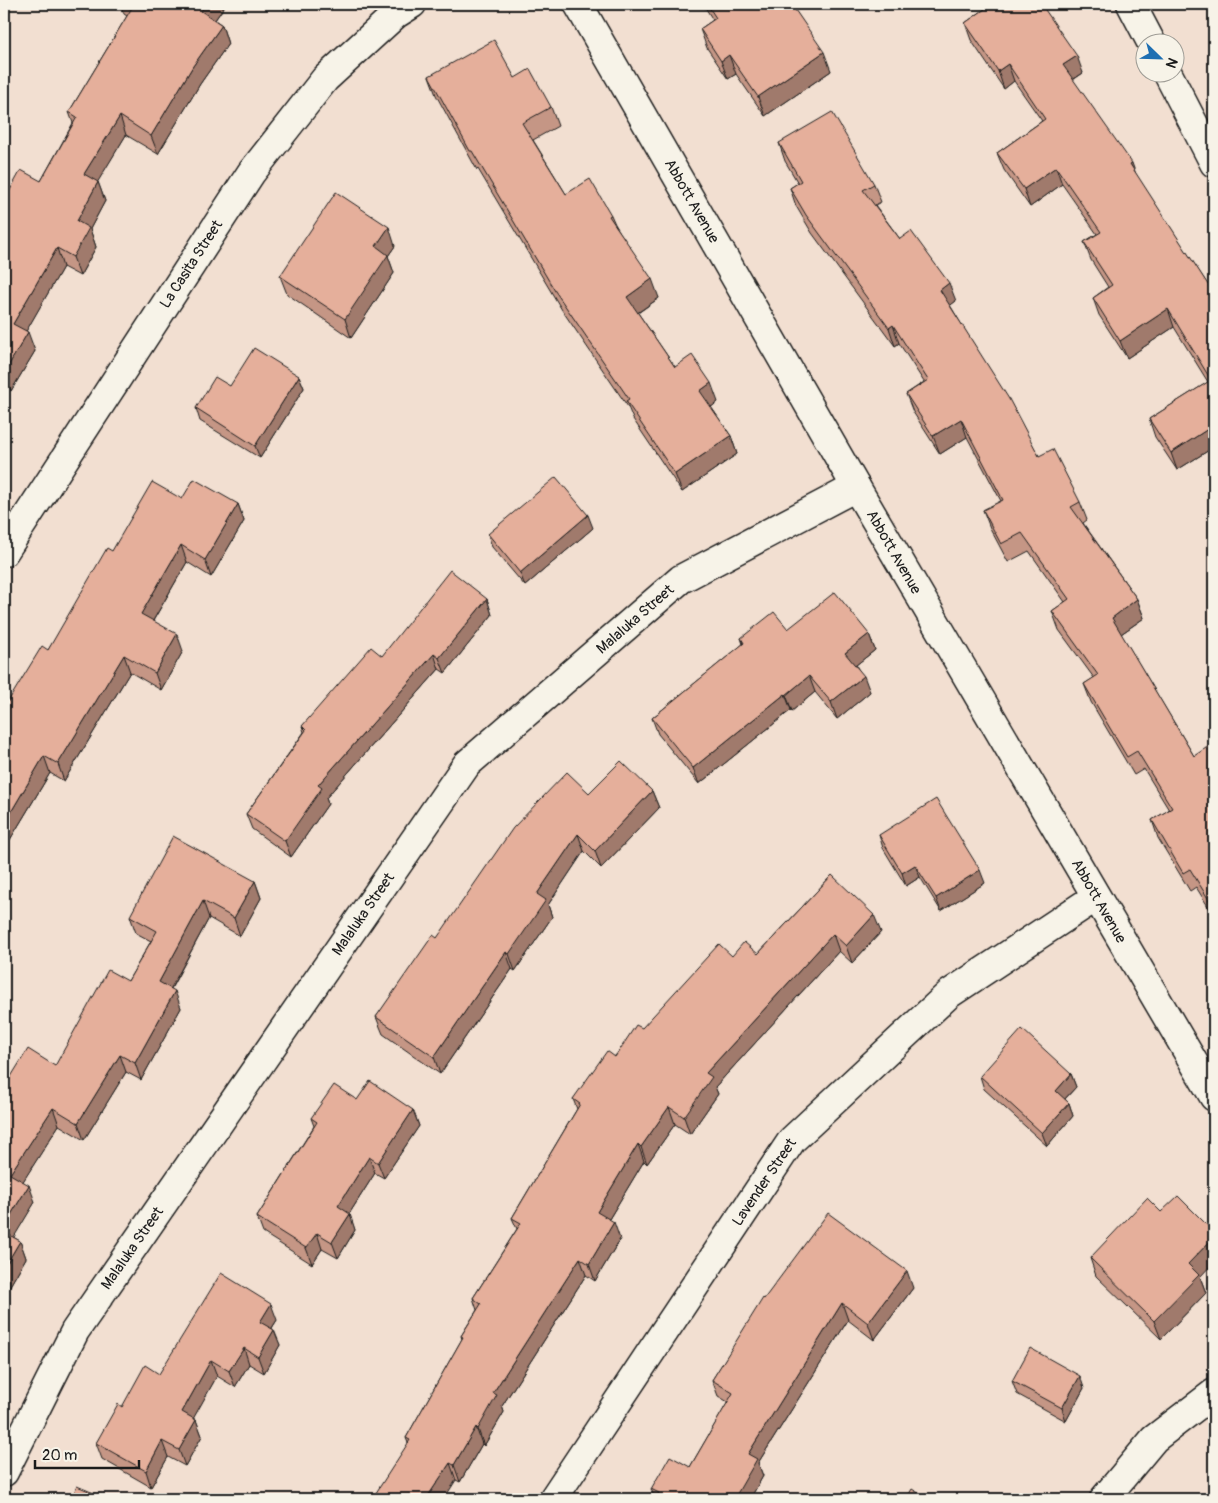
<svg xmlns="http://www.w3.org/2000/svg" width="1218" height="1503" viewBox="0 0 1218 1503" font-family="Pangolin,sans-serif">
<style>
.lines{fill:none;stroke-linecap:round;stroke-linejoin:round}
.minor-casing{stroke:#1c1c1c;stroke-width:31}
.minor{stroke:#f7f3e8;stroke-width:28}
.wall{fill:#c59685;stroke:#1c1c1c}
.shaded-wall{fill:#a07a6c;stroke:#1c1c1c}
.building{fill:#e5af9b;stroke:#1c1c1c}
.labels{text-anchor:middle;stroke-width:4;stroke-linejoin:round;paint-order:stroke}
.street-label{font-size:15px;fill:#1c1c1c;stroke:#f7f3e8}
</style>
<rect width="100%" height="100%" fill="#f2dfd1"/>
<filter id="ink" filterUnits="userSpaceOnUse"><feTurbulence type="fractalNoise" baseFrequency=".02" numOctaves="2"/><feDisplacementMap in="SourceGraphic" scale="10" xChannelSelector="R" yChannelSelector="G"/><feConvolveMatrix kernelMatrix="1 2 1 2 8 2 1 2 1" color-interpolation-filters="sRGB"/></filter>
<g filter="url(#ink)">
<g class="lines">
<!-- minor casing -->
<g class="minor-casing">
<g id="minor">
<path d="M578,4L856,487L1214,1097"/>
<path d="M1131,4L1151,42"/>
<path d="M1167,72L1214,163"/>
<path d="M4,552L251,173L325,79L396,14L412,4"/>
<path d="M4,1472L75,1331L467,764L681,579L856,487"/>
<path d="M553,1499L792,1140L949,994L1096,897"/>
<path d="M1104,1499L1154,1439L1214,1393"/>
</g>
</g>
<!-- minor -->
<use href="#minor" class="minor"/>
</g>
<!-- wall -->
<g class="wall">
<path d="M120,4H226L215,20L222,25L228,44L200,84L158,154L126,135L97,182H98L105,201L90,229L96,247L80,276L63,267L26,331L35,351L11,391L4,387V201L41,181L73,123L69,112L127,16L124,14Z"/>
<path d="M703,4H791L831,71L765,116L736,74L728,79L707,48L700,29L713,20Z"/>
<path d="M988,4H1041L1083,73L1073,80L1214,294V447L1177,470L1155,437L1149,419L1208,382L1174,327L1127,358L1099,315L1093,298L1108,287L1091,260L1084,242L1097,234L1062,184L1030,207L1004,170L997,153L1042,121L1014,81L1004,89L971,40L965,23L989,6Z"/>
<path d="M429,76L515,78L551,107L558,126L533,140L566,194L611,215L615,224L659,298L638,313L675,367L718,402L711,407L731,436L737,454L682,492L633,419L628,407L562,310L478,169L477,170L436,95Z"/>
<path d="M779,143L874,184L881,202L875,205L900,239L956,301L950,305L1039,456L1080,502L1087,520L1083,523L1137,599L1144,618L1121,634L1194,756L1214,748V916L1196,887L1190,891L1158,838L1152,820L1169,810L1144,769L1134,775L1091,702L1084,684L1094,678L1059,630L1052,611L1065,602L1029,551L1008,562L990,528L983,510L1001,501L967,437L940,454L913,412L906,394L924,382L899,343L895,346L812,233L796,206L790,188L798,183L785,161Z"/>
<path d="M395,246L388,256L394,273L351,338L287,294L280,276Z"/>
<path d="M299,376L304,388L260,458L200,421L196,408L230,386Z"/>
<path d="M182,499L238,504L244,521L211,577L187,562L153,621L183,651L161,690L130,672L64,781L50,773L5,848L4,847V708L48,650L112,551Z"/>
<path d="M593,528L525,586L492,547L488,534Z"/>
<path d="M487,599L492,615L445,673L439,669L326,798L328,804L291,857L252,829L246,814L304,732L302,726L382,656Z"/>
<path d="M788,629L869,634L875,650L856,665L870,692L837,719L815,692L792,711L791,710L699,784L658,734L652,718L743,644L741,638Z"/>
<path d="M652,791L659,808L601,868L584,851L548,905L552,917L515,971L512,969L440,1074L383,1034L376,1017L437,938L589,793Z"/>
<path d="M879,835L985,883L941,911L920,877L906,886L883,848Z"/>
<path d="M832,875L881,932L852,963L839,951L715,1087L718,1094L690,1134L675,1124L647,1164L644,1161L609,1219L620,1239L595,1281L586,1275L502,1406L504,1412L484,1446L482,1444L460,1482L456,1480L408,1443L406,1438L462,1339L461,1336L477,1310L473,1298L517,1229L512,1218L577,1109L573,1099L642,1028L732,956L758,954Z"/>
<path d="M255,881L261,898L240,936L209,918L171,989L181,1008L141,1080L126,1072L84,1140L59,1125L23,1181L35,1202L13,1237L20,1241L26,1258L4,1296V1088L55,1066L128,981L151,941L136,933L130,916Z"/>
<path d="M1071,1074L1076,1087L1065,1099L1069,1103L1073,1116L1047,1146L984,1089L980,1076Z"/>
<path d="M357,1100L413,1110L419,1126L384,1178L375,1173L349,1214L355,1230L338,1258L322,1249L312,1264L263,1233L257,1217L314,1126L311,1118Z"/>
<path d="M1090,1258L1200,1277L1206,1293L1161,1339L1096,1276Z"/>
<path d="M913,1288L874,1340L848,1320L758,1463L763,1476L750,1499H655L651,1489L690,1467L728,1402L718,1396L712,1380L764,1299Z"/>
<path d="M277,1320L272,1328L280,1345L264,1373L249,1364L235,1387L217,1376L193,1418L196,1420L202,1436L185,1466L168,1457L151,1487L102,1459L96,1443L122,1407L159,1374Z"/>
<path d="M1012,1381L1084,1388L1066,1421L1017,1394Z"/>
</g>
<!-- shaded-wall -->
<g class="shaded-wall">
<path d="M206,4H226L208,30L201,11Z"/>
<path d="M222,25L228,44L200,84L158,154L151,136L193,66Z"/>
<path d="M824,52L831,71L765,116L758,97Z"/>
<path d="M729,55L736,74L728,79L721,61Z"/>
<path d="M1077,56L1083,73L1069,82L1063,65Z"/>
<path d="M1008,64L1014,81L1004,89L998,71Z"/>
<path d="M120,116L126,135L91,193L84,174Z"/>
<path d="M1132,163L1138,180L1130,164Z"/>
<path d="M1056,167L1062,184L1030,207L1024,189Z"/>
<path d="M98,182L105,201L90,229L96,247L80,276L73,257L77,221Z"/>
<path d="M389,227L395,246L388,256L394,273L351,338L345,319L376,246Z"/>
<path d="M57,248L63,267L20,342L13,324Z"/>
<path d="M652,279L659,298L633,316L627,297Z"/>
<path d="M949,283L956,301L947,308L940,290Z"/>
<path d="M1168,309L1174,327L1127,358L1120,341Z"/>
<path d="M893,325L899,343L895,346L889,328Z"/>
<path d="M28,332L35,351L11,391L4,373Z"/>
<path d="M299,376L304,388L260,458L255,446Z"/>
<path d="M711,383L718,402L707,410L700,391Z"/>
<path d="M961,419L967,437L940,454L933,436Z"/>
<path d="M1211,427L1214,437V447L1177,470L1171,453Z"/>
<path d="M731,436L737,454L682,492L675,474Z"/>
<path d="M238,504L244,521L211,577L205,560Z"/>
<path d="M588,515L593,528L525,586L520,573Z"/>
<path d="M181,545L187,562L147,631L141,614Z"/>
<path d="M487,599L492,615L445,673L439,658Z"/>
<path d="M1137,599L1144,618L1118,636L1112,618Z"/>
<path d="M177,634L183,651L161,690L155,673Z"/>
<path d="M869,634L875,650L851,669L845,653Z"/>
<path d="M434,654L439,669L326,798L328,804L291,857L285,841L318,785Z"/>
<path d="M124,655L130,672L64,781L58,764Z"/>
<path d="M809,676L815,692L792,711L786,695Z"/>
<path d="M864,676L870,692L837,719L831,702Z"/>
<path d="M785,694L791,710L699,784L693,768Z"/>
<path d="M44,756L50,773L5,848L4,844V824Z"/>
<path d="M652,791L659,808L601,868L595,851Z"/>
<path d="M578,834L584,851L548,905L552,917L515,971L509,954L537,894Z"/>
<path d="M915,865L920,877L906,886L902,873Z"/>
<path d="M980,870L985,883L941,911L936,898Z"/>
<path d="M255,881L261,898L240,936L234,918Z"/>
<path d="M203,901L209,918L165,999L159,982Z"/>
<path d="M874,915L881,932L852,963L846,946Z"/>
<path d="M833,934L839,951L715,1087L718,1094L690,1134L684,1117L706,1073Z"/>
<path d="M506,952L512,969L440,1074L434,1057Z"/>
<path d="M175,991L181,1008L141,1080L135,1063Z"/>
<path d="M120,1055L126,1072L84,1140L78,1123Z"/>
<path d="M1071,1074L1076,1087L1060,1104L1056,1091Z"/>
<path d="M1069,1103L1073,1116L1047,1146L1042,1133Z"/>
<path d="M669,1107L675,1124L647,1164L641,1147Z"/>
<path d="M53,1108L59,1125L17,1191L10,1174Z"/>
<path d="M413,1110L419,1126L384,1178L378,1163Z"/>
<path d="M638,1144L644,1161L603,1229L597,1212Z"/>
<path d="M369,1157L375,1173L344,1222L338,1206Z"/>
<path d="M29,1185L35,1202L8,1247L4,1237V1226Z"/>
<path d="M350,1214L355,1230L338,1258L332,1242Z"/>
<path d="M614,1222L620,1239L595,1281L589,1264Z"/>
<path d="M317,1233L322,1249L312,1264L306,1248Z"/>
<path d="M1214,1237V1262L1200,1277L1206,1293L1161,1339L1154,1321L1188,1264Z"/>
<path d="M20,1241L26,1258L4,1296V1268Z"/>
<path d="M580,1258L586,1275L502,1406L504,1412L484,1446L478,1429L493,1393Z"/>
<path d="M907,1271L913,1288L874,1340L868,1323Z"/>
<path d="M842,1303L848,1320L758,1463L763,1476L750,1499H734L748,1454Z"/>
<path d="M271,1304L277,1320L266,1337L260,1322Z"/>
<path d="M274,1330L280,1345L264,1373L258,1357Z"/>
<path d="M244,1348L249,1364L235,1387L229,1371Z"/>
<path d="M211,1360L217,1376L188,1428L182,1412Z"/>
<path d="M1080,1376L1084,1388L1066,1421L1062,1408Z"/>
<path d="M196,1420L202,1436L185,1466L179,1450Z"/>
<path d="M476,1427L482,1444L460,1482L454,1465Z"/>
<path d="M162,1441L168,1457L151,1487L146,1471Z"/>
<path d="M450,1463L456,1480L444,1499H426Z"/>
</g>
<!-- building -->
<g class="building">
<path d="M129,4H206L201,11L222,25L193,66L151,136L120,116L84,174L98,182L77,221L89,228L73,257L57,248L13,324L28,332L4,373V201L21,170L41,181L77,117L69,112L133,6Z"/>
<path d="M707,4H791L824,52L758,97L729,55L721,61L700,29L716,18Z"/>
<path d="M992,4H1041L1077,56L1063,65L1132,163L1130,164L1214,294V433L1211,427L1171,453L1149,419L1211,380L1168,309L1120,341L1093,298L1112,285L1084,242L1101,232L1056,167L1024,189L997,153L1045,119L1008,64L998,71L965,23Z"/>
<path d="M494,40L515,78L530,69L551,107L522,123L566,194L590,179L611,215L609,216L652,279L627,297L675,367L692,355L711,383L700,391L731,436L675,474L626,401L629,399L555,291L472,151H470L429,76Z"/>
<path d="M832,112L874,184L863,190L900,239L911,231L949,283L940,290L1009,399L1039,456L1053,449L1080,502L1071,507L1137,599L1112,618L1194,756L1212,744L1214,748V908L1190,869L1183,873L1152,820L1172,808L1137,751L1127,757L1084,684L1098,675L1052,611L1069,599L1022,533L1001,544L983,510L1003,500L961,419L933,436L906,394L928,380L893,325L889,328L806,215L790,188L801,181L779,143Z"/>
<path d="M336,192L389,227L376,246L388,255L345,319L280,276Z"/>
<path d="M254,348L299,376L255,446L196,408L215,377L230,386Z"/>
<path d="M556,477L588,515L520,573L488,534Z"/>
<path d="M194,479L238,504L205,560L181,545L141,614L177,634L155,673L124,655L58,764L44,756L4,824V708L42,646L48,650L107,548L112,551L152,482L182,499Z"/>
<path d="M450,570L487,599L439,658L434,654L318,785L322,788L285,841L246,814L306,730L302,726L371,647L382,656Z"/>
<path d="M835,592L869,634L845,653L864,676L831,702L809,676L786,695L785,694L693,768L652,718L744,643L741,638L774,612L788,629Z"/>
<path d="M621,761L652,791L595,851L578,834L537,894L546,900L509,954L506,952L434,1057L376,1017L433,935L437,938L513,828L567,772L589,793Z"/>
<path d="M936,799L980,870L936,898L915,865L902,873L879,835Z"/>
<path d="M173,836L255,881L234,918L203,901L159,982L175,991L135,1063L120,1055L78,1123L53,1108L10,1174L29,1185L4,1226V1088L28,1049L55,1066L108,970L128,981L157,931L130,916Z"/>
<path d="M832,875L874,915L846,946L833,934L706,1073L712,1077L684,1117L669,1107L641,1147L638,1144L597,1212L614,1222L589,1264L580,1258L493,1393L497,1395L478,1429L476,1427L454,1465L450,1463L426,1499H372L410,1440L406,1438L463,1337L461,1336L481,1304L473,1298L521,1223L512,1218L580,1104L573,1099L607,1051L615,1057L636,1025L642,1028L719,944L732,956L744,942L758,954Z"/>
<path d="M1022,1029L1071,1074L1056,1091L1069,1103L1042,1133L980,1076Z"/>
<path d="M370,1081L413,1110L378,1163L369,1157L338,1206L350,1214L332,1242L317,1233L306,1248L257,1217L317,1122L311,1118L334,1085L357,1100Z"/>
<path d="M1178,1196L1214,1232V1237L1188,1264L1199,1275L1154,1321L1090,1258L1147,1198L1161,1212Z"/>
<path d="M828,1213L907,1271L868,1323L842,1303L748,1454L757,1459L734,1499H656L659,1493L651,1489L670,1456L690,1467L733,1393L712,1380L763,1298L764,1299Z"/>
<path d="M4,1232L20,1241L4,1268Z"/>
<path d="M221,1273L271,1304L260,1322L274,1330L258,1357L244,1348L229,1371L211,1360L182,1412L196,1420L179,1450L162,1441L146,1471L96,1443L118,1404L122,1407L145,1365L159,1374Z"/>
<path d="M1030,1348L1080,1376L1062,1408L1012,1381Z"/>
<path d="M77,1486L108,1499H71Z"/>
<path d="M912,1489L928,1499H906Z"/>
</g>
</g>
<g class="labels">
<!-- street labels -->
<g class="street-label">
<text transform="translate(692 201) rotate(60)" y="5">Abbott Avenue</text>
<text transform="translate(191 264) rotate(-57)" y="5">La Casita Street</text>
<text transform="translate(894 552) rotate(60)" y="5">Abbott Avenue</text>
<text transform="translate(635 619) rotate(-41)" y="5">Malaluka Street</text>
<text transform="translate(1099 901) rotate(60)" y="5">Abbott Avenue</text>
<text transform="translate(363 914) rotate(-55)" y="5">Malaluka Street</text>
<text transform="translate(764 1182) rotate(-56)" y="5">Lavender Street</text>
<text transform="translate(132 1248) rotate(-55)" y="5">Malaluka Street</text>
</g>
</g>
<!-- margin -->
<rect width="1218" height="1503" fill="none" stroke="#f7f3e8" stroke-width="20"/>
<rect x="10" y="10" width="1198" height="1483" fill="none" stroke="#1c1c1c" stroke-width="2" filter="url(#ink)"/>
<!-- north arrow -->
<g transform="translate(1160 58) rotate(113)"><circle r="24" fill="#f7f3e8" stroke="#9f9d96"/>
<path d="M0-4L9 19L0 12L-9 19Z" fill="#1f6fb2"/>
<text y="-8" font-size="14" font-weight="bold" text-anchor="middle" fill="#1c1c1c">N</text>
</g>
<!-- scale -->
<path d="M35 1460v8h104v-8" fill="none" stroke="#1c1c1c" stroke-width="2.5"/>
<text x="42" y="1460" font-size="15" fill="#1c1c1c" stroke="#f7f3e8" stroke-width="4" paint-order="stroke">20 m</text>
</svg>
